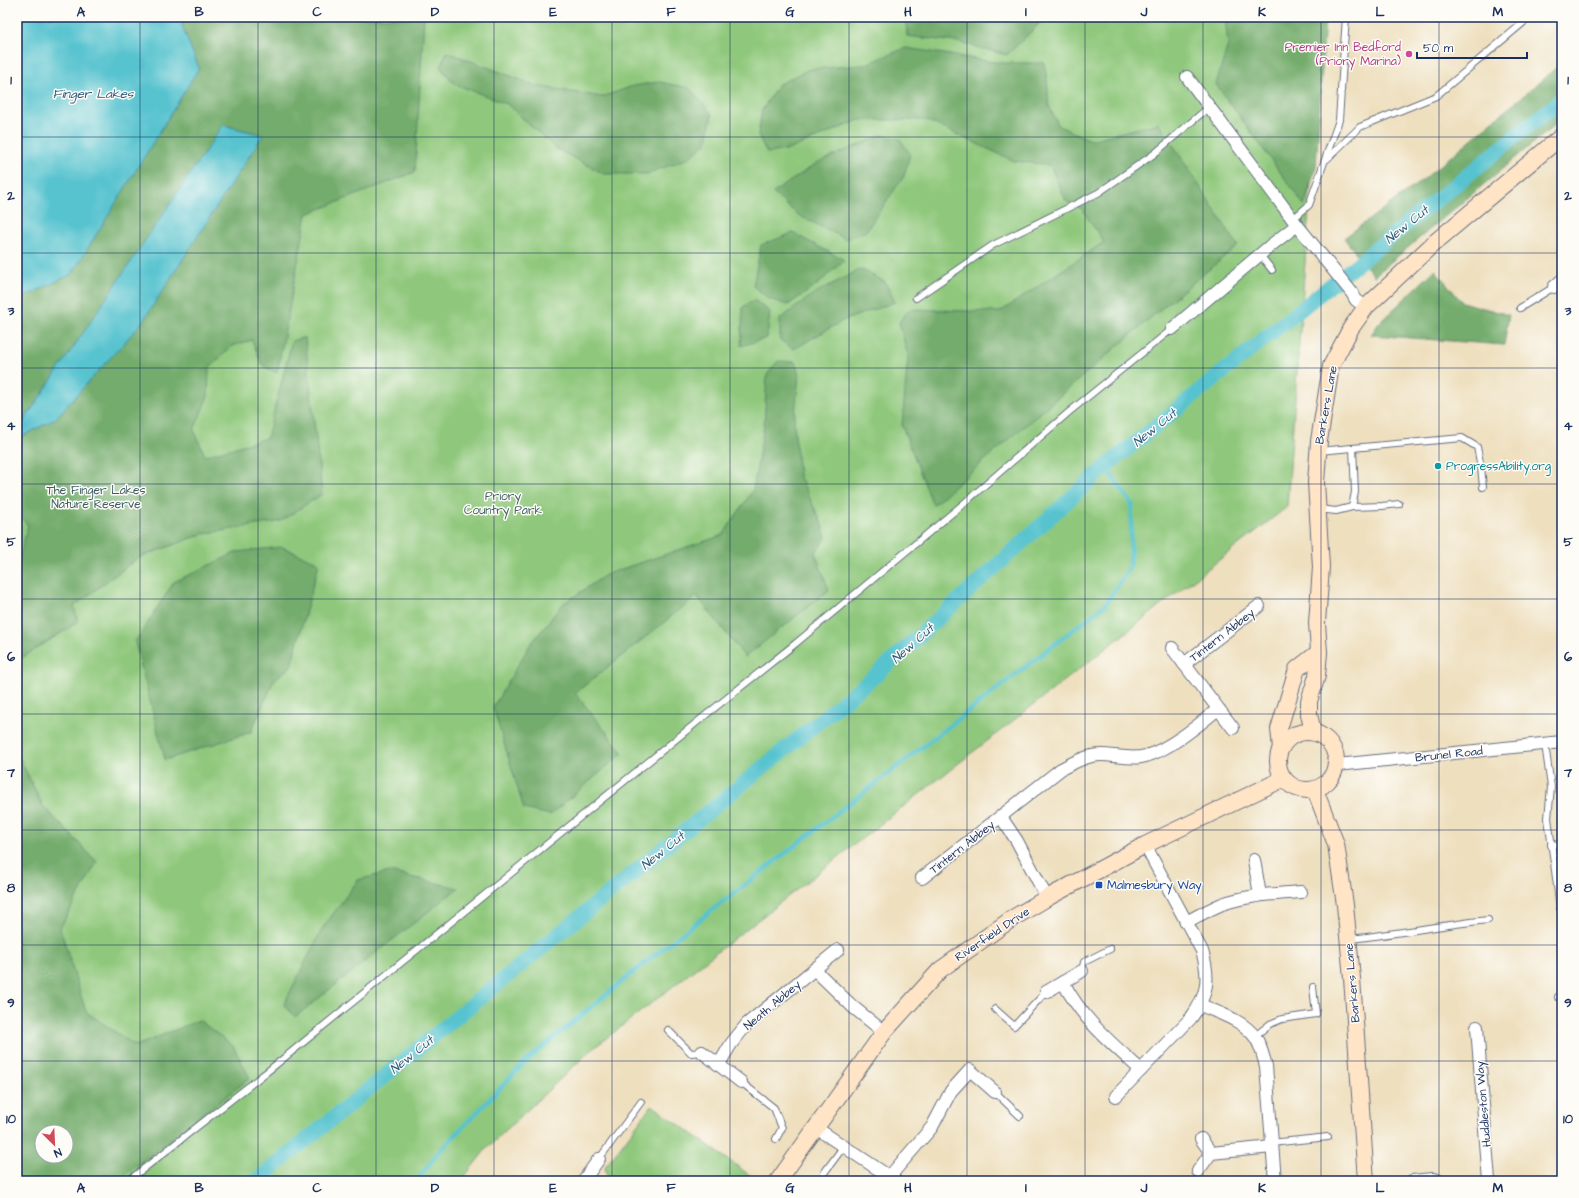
<svg xmlns="http://www.w3.org/2000/svg" width="1579" height="1198" viewBox="0 0 1579 1198" font-family="'Architects Daughter',sans-serif">
<style>
.green{fill:#8fc87c;stroke:#557c6d;fill-rule:evenodd}
.forest{fill:#73ac6c;stroke:#476e65;fill-rule:evenodd}
.water{fill:#57c3cf;stroke:#397996}
.lines{fill:none;stroke-linecap:round;stroke-linejoin:round}
.stream{stroke:#57c3cf;stroke-width:4.5}
.canal{stroke:#57c3cf;stroke-width:15}
.lane-casing{stroke:#656d80;stroke-width:8}
.street-casing{stroke:#656d80;stroke-width:14}
.secondary-casing{stroke:#656d80;stroke-width:18}
.lane{stroke:#fff;stroke-width:6}
.street{stroke:#fff;stroke-width:12}
.secondary{stroke:#ffe4c6;stroke-width:16}
.grid{fill:none;stroke:#1b2f5e;stroke-width:1;stroke-opacity:0.55}
.hotel-dot{fill:#d1479c;stroke:#fdfcf7;stroke-width:1.5}
.culture-dot{fill:#0f9aa8;stroke:#fdfcf7;stroke-width:1.5}
.transit-dot{fill:#1a4fb4;stroke:#fdfcf7;stroke-width:1.5}
.labels{text-anchor:middle;stroke-width:3;stroke-linejoin:round;paint-order:stroke}
.hotel-label{font-size:12px;fill:#b23c85;stroke:#fdfcf7;text-anchor:end}
.street-label{font-size:12px;fill:#1b2f5e;stroke:#fdfcf7}
.culture-label{font-size:12px;fill:#0d838f;stroke:#fdfcf7;text-anchor:start}
.park-label{font-size:12px;fill:#3e5d67;stroke:#fdfcf7}
.transit-label{font-size:12px;fill:#164399;stroke:#fdfcf7;text-anchor:start}
.water-label{font-size:13px;font-style:italic;fill:#2d5b80;stroke:#fdfcf7}
.neatline{fill:none;stroke:#1b2f5e;stroke-width:1.5}
.grid-label{font-size:13px;text-anchor:middle;font-weight:bold;fill:#1b2f5e}
</style>
<rect width="100%" height="100%" fill="#fdfcf7"/>
<filter id="ink" filterUnits="userSpaceOnUse"><feTurbulence type="fractalNoise" baseFrequency=".025" numOctaves="2"/><feDisplacementMap in="SourceGraphic" scale="8" xChannelSelector="R" yChannelSelector="G"/><feConvolveMatrix kernelMatrix="1 2 1 2 8 2 1 2 1" color-interpolation-filters="sRGB"/></filter>
<filter id="wash" filterUnits="userSpaceOnUse"><feTurbulence type="fractalNoise" baseFrequency=".012" numOctaves="4" result="noise"/><feDisplacementMap in="SourceGraphic" scale="16" xChannelSelector="R" yChannelSelector="G"/><feGaussianBlur stdDeviation="0.9" result="paint"/><feColorMatrix in="noise" values="0 0 0 0 0 0 0 0 0 0 0 0 0 0 0 0 0 1.4 0 .05"/><feComposite in="paint" operator="in"/></filter>
<g filter="url(#wash)">
<rect width="100%" height="100%" fill="#eedfbe"/>
<!-- green -->
<g class="green">
<path d="M17,17H1323L1287,507L590,1051L487,1148L461,1181H17ZM42,1132H66V1156H42Z"/>
<path d="M652,1105L755,1179L754,1181H615L606,1174L605,1167Z"/>
</g>
<!-- forest -->
<g class="forest">
<path d="M185,17H424L415,172L307,214L277,373L262,365L252,340L232,346L209,368L208,396L194,430L205,456L267,438L292,341L305,337L322,494L281,521L203,534L138,558L74,606L78,622L17,661V567L28,525L17,514V439L55,419L263,135L224,125L17,431V300L23,298L199,68L182,26Z"/>
<path d="M906,17H1044L1035,28L1007,55L957,42L907,36Z"/>
<path d="M1225,17H1325L1316,167L1304,205L1216,84L1228,45Z"/>
<path d="M906,48L1001,63H1044L1047,80L1049,106L1059,126L1090,140L1159,123L1238,246L1163,307L933,505L902,426L908,356L899,322L910,309L1000,312L1104,242L1082,209L1066,201L1050,165L1014,161L926,120H859L788,150L767,153L758,135L762,110L779,84L810,69L863,65Z"/>
<path d="M447,52L537,86L602,97L633,86L659,82L689,88L712,114L707,142L689,158L647,174H604L555,148L507,104L455,84L440,67Z"/>
<path d="M1562,63V119L1374,276L1344,238L1424,179Z"/>
<path d="M882,135L900,139L910,154L904,176L866,231L846,239L798,215L773,193L817,163Z"/>
<path d="M793,233L844,260L818,284L788,305L769,299L753,286L761,245Z"/>
<path d="M861,269L885,282L895,302L842,321L794,349L780,340V319L815,293Z"/>
<path d="M1435,270L1462,302L1509,315L1504,345L1371,335L1379,323Z"/>
<path d="M754,300L770,312L767,338L741,346L743,307Z"/>
<path d="M778,361L795,362L799,375L794,423L799,475L821,522L826,538L815,553L829,590L745,657L697,596L575,693L623,753L550,815L524,809L493,707L530,645L563,604L607,574L723,535L753,490L764,426L767,375Z"/>
<path d="M282,547L319,563L291,666L274,680L251,732L165,760L135,642L174,582L237,552Z"/>
<path d="M17,753L43,806L97,862L60,928L86,1012L136,1046L199,1020L233,1046L250,1078L117,1181H17ZM42,1132H66V1156H42Z"/>
<path d="M389,872L458,888L295,1017L284,1004L322,929L358,880Z"/>
</g>
<!-- water -->
<g class="water">
<path d="M24,17H185L182,26L199,68L72,274L22,298L17,300V58Z"/>
<path d="M223,125L263,135L141,324L55,419L17,439V431Z"/>
</g>
<g class="lines">
<!-- stream -->
<path class="stream" d="M417,1181L437,1154L525,1062L648,960L1105,605L1130,567L1132,504L1105,467"/>
<!-- canal -->
<path class="canal" d="M256,1181L876,675L1105,467L1562,99"/>
</g>
</g>
<g filter="url(#ink)">
<g class="lines">
<!-- lane casing -->
<g class="lane-casing">
<g id="lane">
<path d="M1327,159L1360,127L1436,96L1530,17"/>
<path d="M1293,219L1309,205L1339,120L1346,17"/>
<path d="M1260,255L1272,270"/>
<path d="M916,298L993,245L1098,193L1154,154L1209,107"/>
<path d="M1520,308L1554,287"/>
<path d="M1319,451L1462,438L1477,447L1481,467L1483,487"/>
<path d="M1352,507L1382,506L1399,504"/>
<path d="M1318,509L1336,511L1352,507L1355,492L1353,448"/>
<path d="M1545,744L1551,787L1548,818L1560,908"/>
<path d="M1551,845L1562,844"/>
<path d="M1350,939C1396,934 1442,925 1488,920"/>
<path d="M1082,971L1084,962L1110,949"/>
<path d="M1558,997H1562"/>
<path d="M995,1009L1014,1026L1046,992"/>
<path d="M668,1030L691,1053L702,1052"/>
<path d="M1255,1036L1270,1024L1282,1019L1316,1014L1313,987"/>
<path d="M741,1082L774,1108L782,1128L776,1139"/>
<path d="M995,1092L1020,1116"/>
<path d="M1271,1143L1328,1137"/>
<path d="M599,1159L641,1102"/>
<path d="M824,1173L844,1146"/>
<path d="M128,1181L268,1071L707,714L795,644L962,505L1069,412L1172,329"/>
</g>
</g>
<!-- street casing -->
<g class="street-casing">
<g id="street">
<path d="M1187,77L1297,225L1352,293L1356,300L1366,307"/>
<path d="M1554,287L1562,280"/>
<path d="M1172,329L1270,246L1297,225"/>
<path d="M1172,648L1233,728"/>
<path d="M1184,664L1259,606"/>
<path d="M1337,765L1562,742"/>
<path d="M1001,817L1017,841L1047,898"/>
<path d="M1254,860L1260,895"/>
<path d="M922,878L1061,769C1073,763 1087,755 1101,755C1114,755 1127,759 1141,757C1165,753 1199,725 1218,709"/>
<path d="M1186,922C1198,916 1210,909 1222,904C1248,895 1275,894 1301,892"/>
<path d="M815,970L853,1007L884,1032"/>
<path d="M1063,982C1083,1020 1110,1042 1141,1070"/>
<path d="M1046,992L1082,971"/>
<path d="M1201,1005C1218,1013 1243,1020 1255,1037C1261,1045 1263,1056 1266,1066L1275,1181"/>
<path d="M1477,1027L1489,1181"/>
<path d="M702,1052L741,1082"/>
<path d="M719,1064L731,1044L747,1024L838,950"/>
<path d="M1116,1096L1191,1018C1208,995 1210,978 1202,951L1145,845"/>
<path d="M816,1128L896,1181"/>
<path d="M1201,1139L1211,1153"/>
<path d="M1198,1171L1211,1153L1272,1147"/>
<path d="M890,1176L932,1127L951,1091L970,1070L995,1092"/>
<path d="M583,1181L599,1159"/>
<path d="M1412,1181L1433,1179L1439,1181"/>
</g>
</g>
<!-- secondary casing -->
<g class="secondary-casing">
<g id="secondary">
<circle cx="1307" cy="761" r="29"/>
<path d="M1313,732L1309,714V701L1317,676L1319,652L1317,623L1321,567L1316,482L1319,441L1331,366L1351,328L1366,307L1434,243L1562,136"/>
<path d="M1281,748L1279,729L1297,669L1319,652"/>
<path d="M1315,790L1336,844L1345,905L1352,978L1366,1181"/>
<path d="M778,1181L884,1032L940,970L1013,918L1047,898L1145,845L1283,779"/>
</g>
</g>
<!-- lane -->
<use href="#lane" class="lane"/>
<!-- street -->
<use href="#street" class="street"/>
<!-- secondary -->
<use href="#secondary" class="secondary"/>
</g>
</g>
<!-- grid -->
<path class="grid" d="M140,17V1181M258,17V1181M376,17V1181M494,17V1181M612,17V1181M730,17V1181M849,17V1181M967,17V1181M1085,17V1181M1203,17V1181M1321,17V1181M1439,17V1181M17,137H1562M17,253H1562M17,368H1562M17,484H1562M17,599H1562M17,714H1562M17,830H1562M17,945H1562M17,1061H1562"/>
<!-- markers -->
<circle class="hotel-dot" cx="1409" cy="54" r="4"/>
<circle class="culture-dot" cx="1438" cy="466" r="4"/>
<rect class="transit-dot" x="1095" y="881" width="8" height="8" rx="2"/>
<g class="labels">
<!-- hotel labels -->
<g class="hotel-label">
<text x="1401" y="51">Premier Inn Bedford<tspan x="1401" dy="14">(Priory Marina)</tspan></text>
</g>
<!-- street labels -->
<g class="street-label">
<text transform="translate(1326 405) rotate(-80)" y="4">Barkers Lane</text>
<text transform="translate(1222 635) rotate(-38)" y="4">Tintern Abbey</text>
<text transform="translate(1449 754) rotate(-6)" y="4">Brunel Road</text>
<text transform="translate(962 847) rotate(-38)" y="4">Tintern Abbey</text>
<text transform="translate(992 934) rotate(-34)" y="4">Riverfield Drive</text>
<text transform="translate(1352 983) rotate(-95)" y="4">Barkers Lane</text>
<text transform="translate(772 1005) rotate(-40)" y="4">Neath Abbey</text>
<text transform="translate(1483 1104) rotate(-95)" y="4">Huddleston Way</text>
</g>
<!-- culture labels -->
<g class="culture-label">
<text x="1446" y="470">ProgressAbility.org</text>
</g>
<!-- park labels -->
<g class="park-label">
<text x="96" y="494">The Finger Lakes<tspan x="96" dy="14">Nature Reserve</tspan></text>
<text x="503" y="500">Priory<tspan x="503" dy="14">Country Park</tspan></text>
</g>
<!-- transit labels -->
<g class="transit-label">
<text x="1107" y="889">Malmesbury Way</text>
</g>
<!-- water labels -->
<g class="water-label">
<text x="93" y="98">Finger Lakes</text>
<text transform="translate(1406 224) rotate(-39)" y="5">New Cut</text>
<text transform="translate(1154 427) rotate(-39)" y="5">New Cut</text>
<text transform="translate(912 643) rotate(-42)" y="5">New Cut</text>
<text transform="translate(662 850) rotate(-39)" y="5">New Cut</text>
<text transform="translate(411 1054) rotate(-39)" y="5">New Cut</text>
</g>
</g>
<!-- margin -->
<rect width="1579" height="1198" fill="none" stroke="#fdfcf7" stroke-width="44"/>
<!-- north arrow -->
<g transform="translate(54 1144) rotate(156)"><circle r="19" fill="#fdfcf7" stroke="#a3aaba"/>
<path d="M0-3L7 15L0 10L-7 15Z" fill="#d1495b"/>
<text y="-6" font-size="11" font-weight="bold" text-anchor="middle" fill="#1b2f5e">N</text>
</g>
<!-- scale -->
<path d="M1417 52v6h110v-6" fill="none" stroke="#1b2f5e" stroke-width="2"/>
<text x="1423" y="52" font-size="12" fill="#1b2f5e" stroke="#fdfcf7" stroke-width="3" paint-order="stroke">50 m</text>
<rect x="22" y="22" width="1535" height="1154" class="neatline"/>
<g class="grid-label">
<text x="81" y="16">A</text>
<text x="199" y="16">B</text>
<text x="317" y="16">C</text>
<text x="435" y="16">D</text>
<text x="553" y="16">E</text>
<text x="671" y="16">F</text>
<text x="790" y="16">G</text>
<text x="908" y="16">H</text>
<text x="1026" y="16">I</text>
<text x="1144" y="16">J</text>
<text x="1262" y="16">K</text>
<text x="1380" y="16">L</text>
<text x="1498" y="16">M</text>
<text x="11" y="84">1</text>
<text x="1568" y="84">1</text>
<text x="11" y="200">2</text>
<text x="1568" y="200">2</text>
<text x="11" y="315">3</text>
<text x="1568" y="315">3</text>
<text x="11" y="430">4</text>
<text x="1568" y="430">4</text>
<text x="11" y="546">5</text>
<text x="1568" y="546">5</text>
<text x="11" y="661">6</text>
<text x="1568" y="661">6</text>
<text x="11" y="777">7</text>
<text x="1568" y="777">7</text>
<text x="11" y="892">8</text>
<text x="1568" y="892">8</text>
<text x="11" y="1007">9</text>
<text x="1568" y="1007">9</text>
<text x="11" y="1123">10</text>
<text x="1568" y="1123">10</text>
<text x="81" y="1192">A</text>
<text x="199" y="1192">B</text>
<text x="317" y="1192">C</text>
<text x="435" y="1192">D</text>
<text x="553" y="1192">E</text>
<text x="671" y="1192">F</text>
<text x="790" y="1192">G</text>
<text x="908" y="1192">H</text>
<text x="1026" y="1192">I</text>
<text x="1144" y="1192">J</text>
<text x="1262" y="1192">K</text>
<text x="1380" y="1192">L</text>
<text x="1498" y="1192">M</text>
</g>
</svg>
